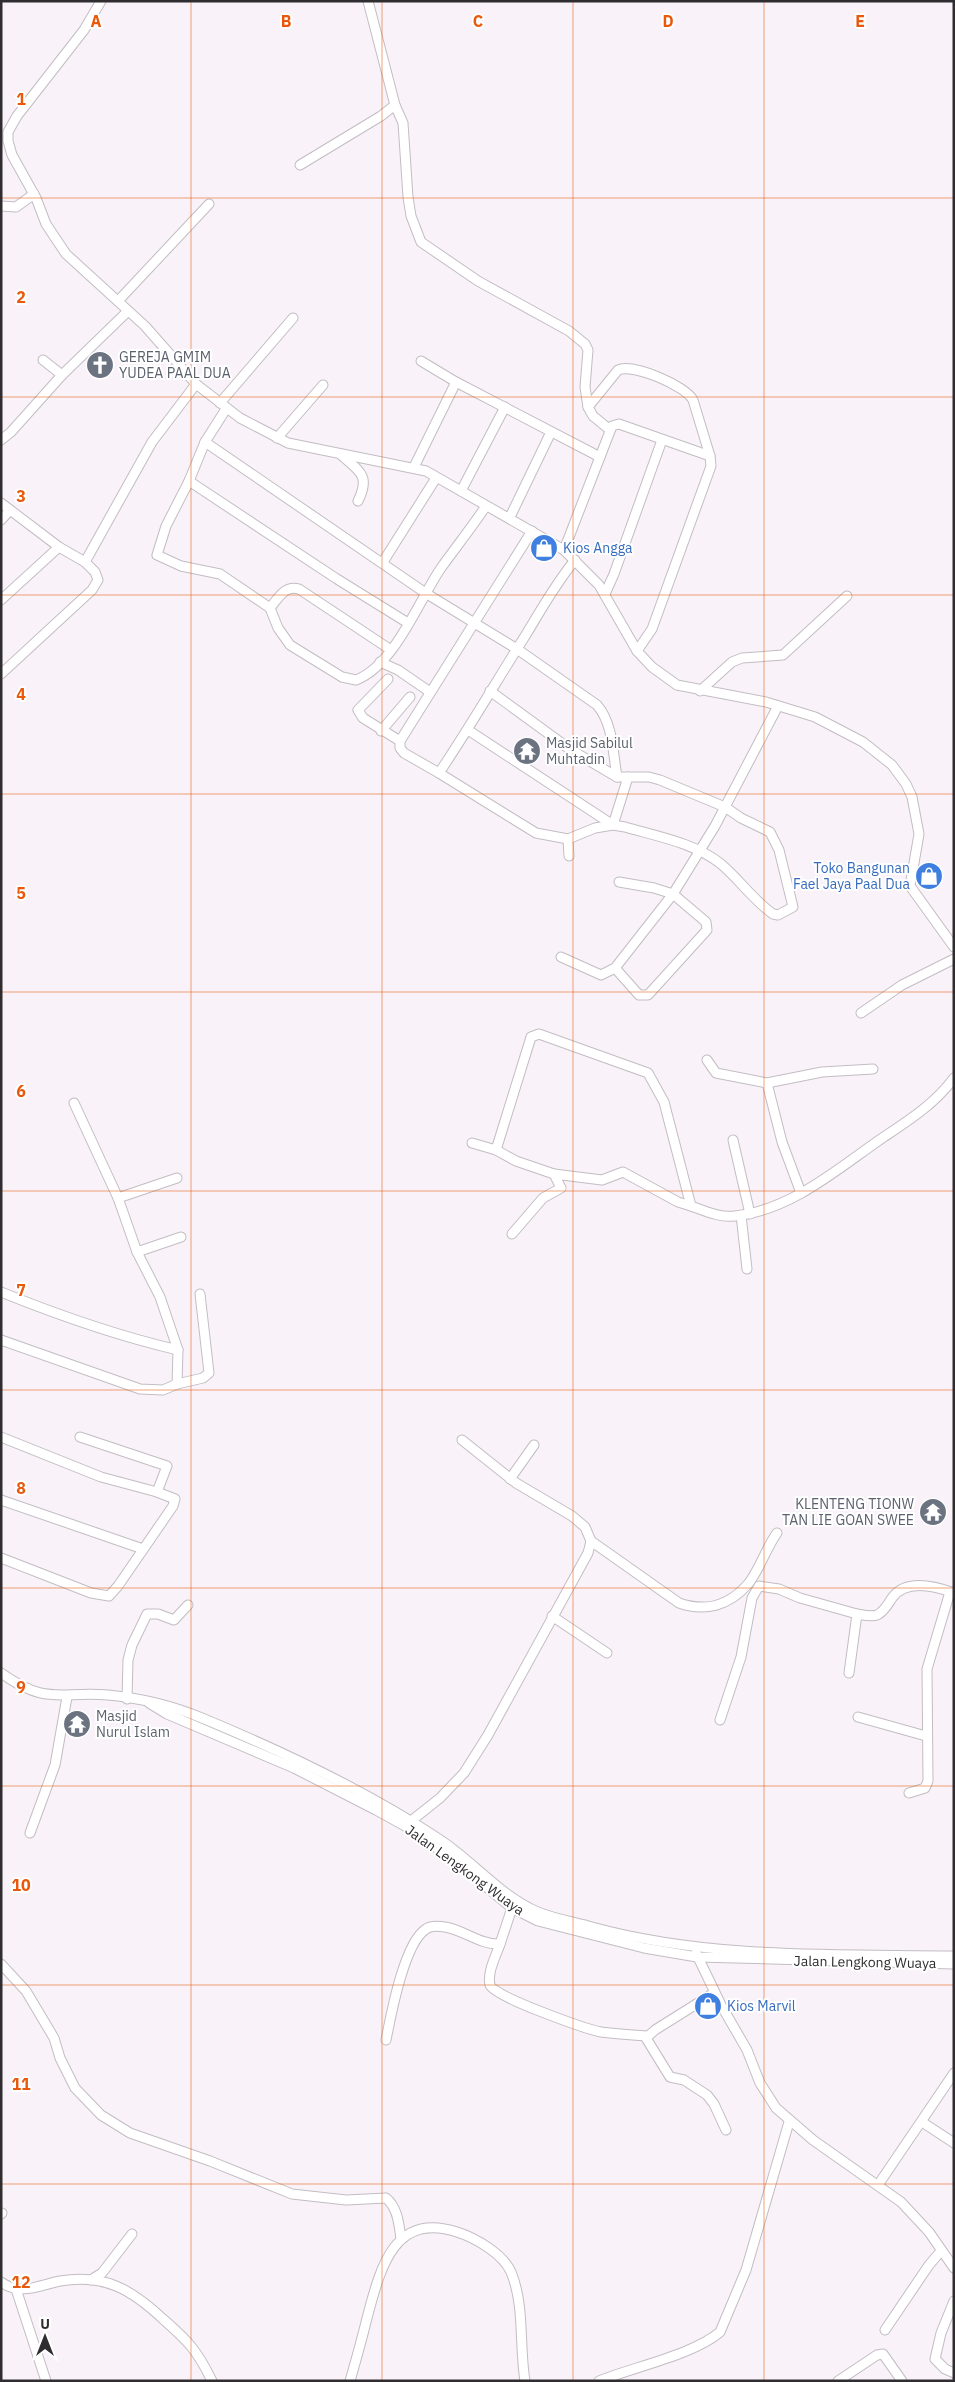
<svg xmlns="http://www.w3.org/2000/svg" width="955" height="2382" viewBox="0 0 955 2382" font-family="'IBM Plex Sans',sans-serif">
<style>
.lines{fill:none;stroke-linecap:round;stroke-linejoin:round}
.street-casing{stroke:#c3bdc3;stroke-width:11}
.street{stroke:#fff;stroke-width:9}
.grid{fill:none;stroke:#e8590c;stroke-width:1;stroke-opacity:0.55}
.labels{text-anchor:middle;stroke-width:4;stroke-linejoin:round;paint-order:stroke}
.worship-label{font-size:14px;fill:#5b616d;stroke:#fff;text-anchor:start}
.shop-label{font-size:14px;fill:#366cbe;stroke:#fff;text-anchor:start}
.street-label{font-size:14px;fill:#2f2d2f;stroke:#fff}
.grid-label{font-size:16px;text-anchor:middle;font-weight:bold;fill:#e8590c;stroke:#fff;stroke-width:4;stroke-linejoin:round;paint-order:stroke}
</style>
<rect width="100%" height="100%" fill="#f9f3f9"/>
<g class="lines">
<!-- street casing -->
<g class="street-casing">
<g id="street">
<path d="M101,1L84,30L17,116L8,132V141L12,155L36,198L46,224L66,254L145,326L196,384L240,418L288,443L426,471L564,550L599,585L637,651L652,667L677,685L766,702L815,717L863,742L892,765L906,784L912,797L919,834L910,886L954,947"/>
<path d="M368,1L395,105L403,123L408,197L411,216L421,242L478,281L569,331L585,344L588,350L585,387L588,407L593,416L610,430"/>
<path d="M300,165L381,116L395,105"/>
<path d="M1,206L16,207L34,194"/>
<path d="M118,301L209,204"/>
<path d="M43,360L62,375"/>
<path d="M421,361L456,382"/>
<path d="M220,403L293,318"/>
<path d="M588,407L618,370C633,363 686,386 693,400L710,456L711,466L652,629L637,651"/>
<path d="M226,409L205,442L189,481L166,526L157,555L181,566L220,574L270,608L278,628L290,645L342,677L356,680C395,665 419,600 441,568C456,547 472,527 486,506"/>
<path d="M277,438L323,385"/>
<path d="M1,440L11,432L62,375L128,311"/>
<path d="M205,442L427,594L517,649L597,705C613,723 613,754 617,777"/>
<path d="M340,454C359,471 371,475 358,501"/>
<path d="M414,467L456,382L600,457"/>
<path d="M189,481L337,579L408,623"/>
<path d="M461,491L505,407"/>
<path d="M1,503L59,547L85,562L95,572L98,580L92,590L1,674"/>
<path d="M510,517L551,432"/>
<path d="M1,520L10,510"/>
<path d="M532,531L400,741V748L404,753L439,773C470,727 497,680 527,633C542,608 556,583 575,560"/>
<path d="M564,550L612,426L619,424L710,456"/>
<path d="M85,562L152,442L196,384"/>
<path d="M383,562L436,478"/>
<path d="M605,594L614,574L662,440"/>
<path d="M1,600L59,547"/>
<path d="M270,608C279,597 285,585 299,589L391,650"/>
<path d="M380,662L398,670L430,692"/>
<path d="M388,679L358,710L363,718L400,741"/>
<path d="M700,691L732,662L742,658L783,655L847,596"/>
<path d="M468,730L613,825L628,777"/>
<path d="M381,731L410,697"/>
<path d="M439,773L536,833L568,839L595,828L613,825L625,827C656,836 695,843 721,864C740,880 753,900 773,914L778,915L793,907L779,850L770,832L741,818L725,807L660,780L649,777H617L571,750L490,691"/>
<path d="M568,839L569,856"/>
<path d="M561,957L601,975L615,968L673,894L715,826L778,706"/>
<path d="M615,968L639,995H648L707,930L706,922L673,894L654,888L619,882"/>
<path d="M861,1013L902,985L954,959"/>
<path d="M707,1060L716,1073L767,1083L822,1072L873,1069"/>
<path d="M767,1083L782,1142L801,1193"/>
<path d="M733,1140L750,1214"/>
<path d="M472,1143L496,1150L531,1037L539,1034L648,1073L664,1102L691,1206C705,1211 720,1218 735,1216C790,1210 835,1171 878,1141C906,1122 933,1106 954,1078"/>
<path d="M496,1150L516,1161L554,1174"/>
<path d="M118,1198L177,1178"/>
<path d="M741,1215L747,1269"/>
<path d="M512,1234L543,1198L561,1188L554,1174L602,1180L623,1172L678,1202L691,1206"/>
<path d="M137,1252L181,1237"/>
<path d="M1,1292C58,1315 118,1336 178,1350"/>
<path d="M1,1340L140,1389L163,1390L177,1384L178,1350L160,1297L137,1252L118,1198L74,1103"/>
<path d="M177,1384L203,1378L209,1373L200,1294"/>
<path d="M1,1437L101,1477L157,1492L167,1466L80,1437"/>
<path d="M510,1479L534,1445"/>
<path d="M1,1500L143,1549"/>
<path d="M591,1541L679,1603C705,1612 729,1606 748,1584C759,1571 766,1548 777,1533"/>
<path d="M1,1558L91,1593L109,1596L118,1586L173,1506L175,1499L157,1492"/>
<path d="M552,1616L607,1653"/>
<path d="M1,1673C47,1706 59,1691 108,1695C140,1698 173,1706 202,1718C284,1752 365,1790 439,1839C473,1861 500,1896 538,1912C555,1919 574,1922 592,1927C709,1959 833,1954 954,1956"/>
<path d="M849,1673L857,1614C863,1615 871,1617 877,1615C884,1612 888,1604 892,1598C906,1578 935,1586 954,1593"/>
<path d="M127,1699L128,1660L132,1645L147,1614H158L174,1620L188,1605"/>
<path d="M149,1703L167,1714L294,1768L376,1810L405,1826L451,1858L512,1908L538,1921L644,1948L697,1957L954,1964"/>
<path d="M858,1717L926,1736"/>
<path d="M720,1720L741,1657L752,1598L759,1586L779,1589L800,1598L857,1614"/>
<path d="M909,1793L925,1788L928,1781L927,1669L950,1592"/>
<path d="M411,1821L440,1798L464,1773L488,1735L588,1553L591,1541L585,1527L572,1516L516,1483L462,1440"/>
<path d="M30,1833L55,1765L67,1697"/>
<path d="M500,1944C496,1956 487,1972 490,1985C492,1996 586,2029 601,2032C616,2034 631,2035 647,2036"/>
<path d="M696,1953L721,2005L747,2050L760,2083L776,2108L813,2140L901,2202L929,2232L954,2268"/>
<path d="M1,1964L26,1991L54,2038L60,2058L75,2088L101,2115L130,2133L210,2161L292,2194L346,2200L386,2198C398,2208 399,2225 401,2239"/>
<path d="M714,1993L655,2030L646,2038L670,2077L684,2080L707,2095L714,2104L726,2130"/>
<path d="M386,2040C391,2015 404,1943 426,1929C431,1925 439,1926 445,1927C464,1930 480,1945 500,1944L512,1908"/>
<path d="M922,2122L954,2143"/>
<path d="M878,2185L954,2073"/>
<path d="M1,2214L2,2213"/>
<path d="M91,2280L102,2273L132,2234"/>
<path d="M1,2282C20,2296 40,2285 60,2281C105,2274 131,2289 163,2319C188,2341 197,2350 212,2381"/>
<path d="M16,2289L46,2381"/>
<path d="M954,2301L941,2333L935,2359L945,2369L954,2373"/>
<path d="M885,2330L929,2265L941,2251"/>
<path d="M350,2381C356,2360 362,2339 367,2318C380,2270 393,2211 457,2232C476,2238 503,2254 511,2272C525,2306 519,2345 525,2381"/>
<path d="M599,2381C633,2367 693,2355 720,2332L746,2270L789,2122"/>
<path d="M838,2381L877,2355L883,2354L902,2381"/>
</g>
</g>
<!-- street -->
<use href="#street" class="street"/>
</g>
<!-- grid -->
<path class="grid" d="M191,1V2381M382,1V2381M573,1V2381M764,1V2381M1,198H954M1,397H954M1,595H954M1,794H954M1,992H954M1,1191H954M1,1390H954M1,1588H954M1,1786H954M1,1985H954M1,2184H954"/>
<!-- icons -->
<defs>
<g id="church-disc" transform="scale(1.4375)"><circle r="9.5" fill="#6b7280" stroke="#fff"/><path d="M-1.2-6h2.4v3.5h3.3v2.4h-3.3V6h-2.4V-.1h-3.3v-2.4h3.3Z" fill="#fff"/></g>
<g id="shop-disc" transform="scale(1.4375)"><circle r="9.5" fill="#3f7fe0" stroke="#fff"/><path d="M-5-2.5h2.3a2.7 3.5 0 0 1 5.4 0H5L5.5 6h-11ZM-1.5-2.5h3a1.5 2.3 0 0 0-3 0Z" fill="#fff"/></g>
<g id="temple-disc" transform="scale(1.4375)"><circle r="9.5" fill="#6b7280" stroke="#fff"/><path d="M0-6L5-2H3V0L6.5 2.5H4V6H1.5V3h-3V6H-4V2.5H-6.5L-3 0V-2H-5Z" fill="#fff"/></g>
</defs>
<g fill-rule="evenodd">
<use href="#church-disc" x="100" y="365"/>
<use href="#shop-disc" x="544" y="548"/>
<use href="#temple-disc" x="527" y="751"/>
<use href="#shop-disc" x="929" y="876"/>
<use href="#temple-disc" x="933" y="1512"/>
<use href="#temple-disc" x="77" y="1724"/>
<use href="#shop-disc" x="708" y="2006"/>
</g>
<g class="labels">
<!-- worship labels -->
<g class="worship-label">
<text x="119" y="362">GEREJA GMIM<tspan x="119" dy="16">YUDEA PAAL DUA</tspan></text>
<text x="546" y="748">Masjid Sabilul<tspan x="546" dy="16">Muhtadin</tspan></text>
<text x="914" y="1509" text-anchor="end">KLENTENG TIONW<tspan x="914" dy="16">TAN LIE GOAN SWEE</tspan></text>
<text x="96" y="1721">Masjid<tspan x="96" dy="16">Nurul Islam</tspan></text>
</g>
<!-- shop labels -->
<g class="shop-label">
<text x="563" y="553">Kios Angga</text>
<text x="910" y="873" text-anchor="end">Toko Bangunan<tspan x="910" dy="16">Fael Jaya Paal Dua</tspan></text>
<text x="727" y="2011">Kios Marvil</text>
</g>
<!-- street labels -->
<g class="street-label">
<text transform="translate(465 1870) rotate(36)" y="5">Jalan Lengkong Wuaya</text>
<text transform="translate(865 1962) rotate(1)" y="5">Jalan Lengkong Wuaya</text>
</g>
</g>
<g class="grid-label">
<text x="96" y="27">A</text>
<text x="286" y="27">B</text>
<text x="478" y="27">C</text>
<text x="668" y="27">D</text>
<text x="860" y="27">E</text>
<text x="21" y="105">1</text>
<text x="21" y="303">2</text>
<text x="21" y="502">3</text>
<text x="21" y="700">4</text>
<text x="21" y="899">5</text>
<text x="21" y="1097">6</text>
<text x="21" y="1296">7</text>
<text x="21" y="1494">8</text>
<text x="21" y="1693">9</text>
<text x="21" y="1891">10</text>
<text x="21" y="2090">11</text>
<text x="21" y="2288">12</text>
</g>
<!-- border -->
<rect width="955" height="2382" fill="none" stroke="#2f2d2f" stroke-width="5"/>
<!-- north arrow -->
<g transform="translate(45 2337)" stroke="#ffffff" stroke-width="4" paint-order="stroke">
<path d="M0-4L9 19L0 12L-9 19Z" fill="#2f2d2f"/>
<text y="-8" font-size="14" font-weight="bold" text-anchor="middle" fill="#2f2d2f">U</text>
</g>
</svg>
